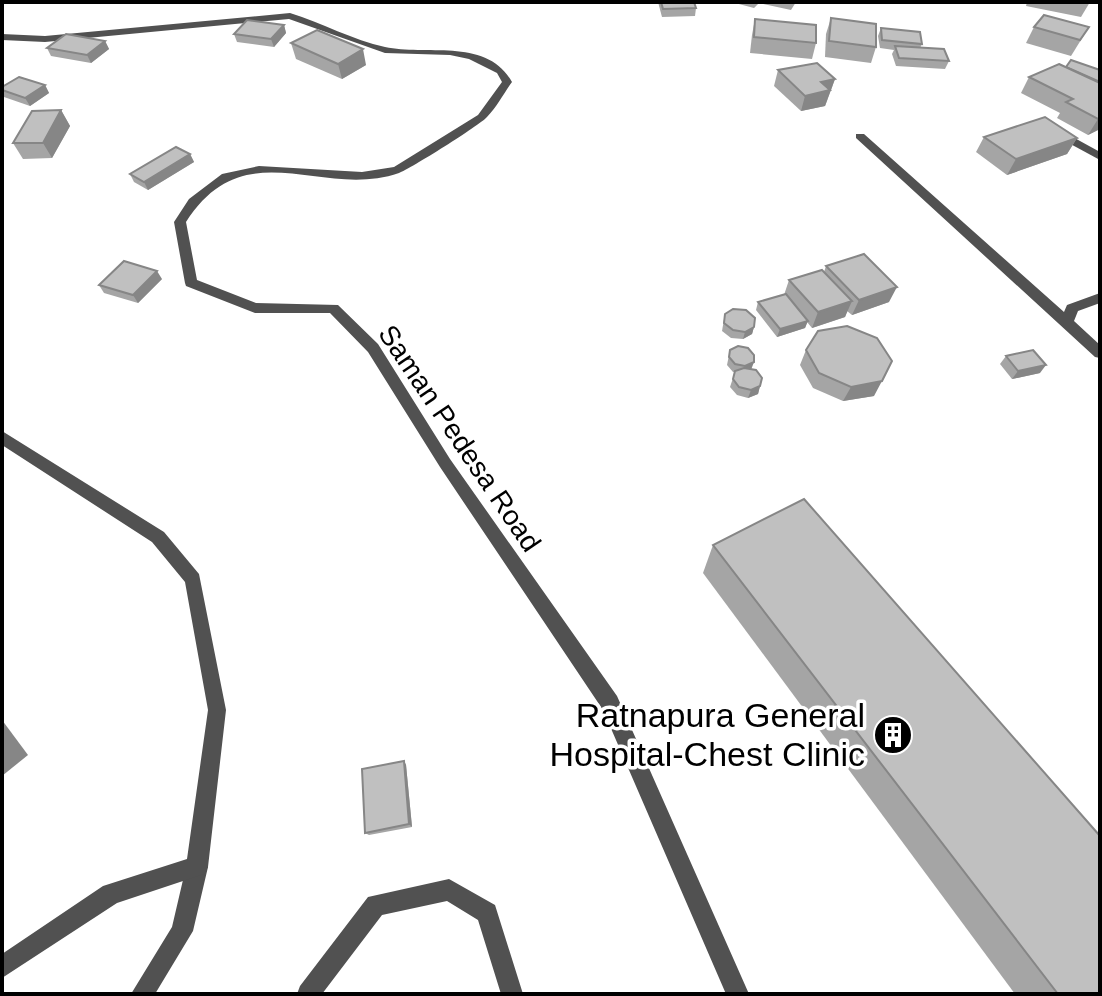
<svg xmlns="http://www.w3.org/2000/svg" width="1102" height="996" viewBox="0 0 1102 996" font-family="Arial,sans-serif">
<style>
.lines{fill:none;stroke-linecap:round;stroke-linejoin:round}
.lane{fill:#515151;fill-rule:evenodd}
.street{fill:#515151;fill-rule:evenodd}
.wall{fill:#a5a5a5}
.shaded-wall{fill:#868686}
.building{fill:#c0c0c0;stroke:#868686;stroke-width:2}
.labels{text-anchor:middle;stroke-width:7;stroke-linejoin:round;paint-order:stroke}
.street-label{font-size:28px;fill:#000;stroke:#fff}
.near-poi-label{font-size:34px;fill:#000;stroke:#fff;text-anchor:end}
</style>
<rect width="100%" height="100%" fill="#fff"/>
<g class="lines">
<!-- lane -->
<g class="lane">
<path d="M1052,130H1060L1100,152V160L1052,134Z"/>
<path d="M856,134H864L1064,312L1067,305L1100,293V303L1078,311L1074,321L1100,345V358L1095,357L856,138Z"/>
<path d="M197,856L204,860L208,867L193,931L155,994H131L172,927L186,867L190,860Z"/>
<path d="M449,879L495,905L523,994H501L478,920L447,901L382,915L322,994H297L300,986L368,897Z"/>
</g>
<!-- street -->
<g class="street">
<path d="M290,13C322,23 353,40 385,47C426,56 487,37 512,82C504,93 497,107 487,117C480,125 410,169 399,173C321,200 245,130 186,222L197,280L256,303L338,305L378,344L450,459L617,696L749,994H726L603,710L440,467L368,352L330,313H255L186,286L185,283L174,222L189,199L222,174L259,166L362,172L394,167L478,115L502,82L497,73L469,59L450,55L385,53L289,19L45,42L2,40V34L45,36Z"/>
<path d="M2,431L164,532L199,574L226,710L208,867L204,874L117,903L2,978V954L103,886L187,859L208,710L185,582L152,542L2,445Z"/>
</g>
</g>
<!-- wall -->
<g class="wall">
<path d="M658,2H694L696,8L695,16L662,17Z"/>
<path d="M735,2H796L791,10L759,3L754,8L735,3Z"/>
<path d="M1027,2H1090L1081,17L1026,6Z"/>
<path d="M831,18L876,47L871,63L825,57L826,34Z"/>
<path d="M755,19L816,43L812,59L750,53L752,35Z"/>
<path d="M284,25L286,33L274,47L237,42L234,34Z"/>
<path d="M1034,27H1089L1071,56L1026,43Z"/>
<path d="M881,28L922,44L920,48L949,61L945,69L896,66L892,54L894,50L880,48L878,36Z"/>
<path d="M105,41L109,49L91,63L51,56L47,48Z"/>
<path d="M291,43L366,65L342,79L296,59Z"/>
<path d="M1066,67L1100,70V129L1088,135L1057,118L1060,113L1021,93L1029,77Z"/>
<path d="M778,70L835,79L825,106L801,111L774,86Z"/>
<path d="M45,85L49,93L30,106L4,97L2,94V87Z"/>
<path d="M61,110L70,126L52,158L23,159L13,143Z"/>
<path d="M984,137L1077,138L1067,154L1007,175L976,152Z"/>
<path d="M190,154L194,162L148,190L134,182L130,174Z"/>
<path d="M826,266L889,302L852,315L847,311L845,317L812,328L807,322L805,328L777,337L756,310L758,302L784,295L789,280L824,272Z"/>
<path d="M162,279L138,303L104,293L99,285Z"/>
<path d="M725,314L754,327L752,334L743,339L731,338L722,331Z"/>
<path d="M730,350L751,369L760,386L758,394L748,398L737,395L730,387L735,372H733L727,365Z"/>
<path d="M806,350L874,396L843,401L813,388L800,365Z"/>
<path d="M1006,356L1040,373L1012,379L1000,364Z"/>
<path d="M713,545L1100,994H1015L703,573Z"/>
<path d="M404,761L406,765L412,827L369,835L365,833Z"/>
</g>
<!-- shaded-wall -->
<g class="shaded-wall">
<path d="M284,25L286,33L274,47L271,39Z"/>
<path d="M105,41L109,49L91,63L87,55Z"/>
<path d="M363,49L366,65L342,79L338,64Z"/>
<path d="M835,79L825,106L801,111L805,96L821,82Z"/>
<path d="M45,85L49,93L30,106L25,98Z"/>
<path d="M61,110L70,126L52,158L43,143Z"/>
<path d="M1100,118V129L1088,135L1098,119Z"/>
<path d="M1077,138L1067,154L1007,175L1016,159Z"/>
<path d="M190,154L194,162L148,190L144,182Z"/>
<path d="M157,271L162,279L138,303L133,295Z"/>
<path d="M897,287L889,302L852,315L859,300Z"/>
<path d="M852,301L845,317L812,328L818,312Z"/>
<path d="M808,321L805,328L777,337L780,329Z"/>
<path d="M754,327L752,334L743,339L745,332Z"/>
<path d="M754,362L751,370L743,373L745,366Z"/>
<path d="M1046,365L1040,373L1012,379L1018,371Z"/>
<path d="M882,381L874,396L843,401L851,387Z"/>
<path d="M760,386L758,394L748,398L751,390Z"/>
<path d="M2,720L28,755L2,776Z"/>
<path d="M404,761L406,765L412,827L409,824Z"/>
</g>
<!-- building -->
<g class="building">
<path d="M661,2H694L696,8L663,9Z"/>
<path d="M1044,15L1089,27L1080,40L1034,27Z"/>
<path d="M831,18L876,24V47L829,41Z"/>
<path d="M755,19L816,25V43L754,37Z"/>
<path d="M247,20L284,25L271,39L234,34Z"/>
<path d="M881,28L920,32L922,44L882,40Z"/>
<path d="M317,30L363,49L338,64L291,43Z"/>
<path d="M66,34L105,41L87,55L47,48Z"/>
<path d="M895,46L944,49L949,61L899,58Z"/>
<path d="M1071,60L1100,70V82L1066,67Z"/>
<path d="M817,63L835,79L821,82L830,90L805,96L778,70Z"/>
<path d="M1059,64L1100,83V118L1098,119L1066,102L1073,99L1029,77Z"/>
<path d="M19,77L45,85L25,98L2,90V87Z"/>
<path d="M61,110L43,143H13L32,111Z"/>
<path d="M1045,117L1077,138L1016,159L984,137Z"/>
<path d="M176,147L190,154L144,182L130,174Z"/>
<path d="M864,254L897,287L859,300L826,266Z"/>
<path d="M124,261L157,271L133,295L99,285Z"/>
<path d="M822,270L852,301L818,312L789,280Z"/>
<path d="M786,294L808,321L780,329L758,302Z"/>
<path d="M733,309L746,310L755,318L754,327L745,332L733,330L724,323L725,314Z"/>
<path d="M847,326L877,338L892,361L882,381L851,387L819,373L806,350L818,331Z"/>
<path d="M738,346L748,348L754,355V362L745,366L735,364L729,357L730,350Z"/>
<path d="M1033,350L1046,365L1018,371L1006,356Z"/>
<path d="M744,368L756,370L762,378L760,386L751,390L739,387L733,379L735,371Z"/>
<path d="M804,499L1100,836V994H1058L713,545Z"/>
<path d="M404,761L409,824L365,833L362,769Z"/>
</g>
<!-- icons -->
<defs>
<g id="building-disc" transform="scale(2)"><circle r="9.5" fill="#000" stroke="#fff"/><path d="M-4-6H4V6H1V3H-1V6H-4ZM-2.5-4.3h1.7v1.8h-1.7ZM.8-4.3h1.7v1.8H.8ZM-2.5-1h1.7V.8h-1.7ZM.8-1h1.7V.8H.8Z" fill="#fff"/></g>
</defs>
<g fill-rule="evenodd">
<use href="#building-disc" x="893" y="735"/>
</g>
<g class="labels">
<!-- street labels -->
<g class="street-label">
<text transform="translate(460 438) rotate(56)" y="10">Saman Pedesa Road</text>
</g>
<!-- near-poi labels -->
<g class="near-poi-label">
<text x="865" y="727">Ratnapura General<tspan x="865" dy="39">Hospital-Chest Clinic</tspan></text>
</g>
</g>
<!-- border -->
<rect width="1102" height="996" fill="none" stroke="#000000" stroke-width="8"/>
</svg>
